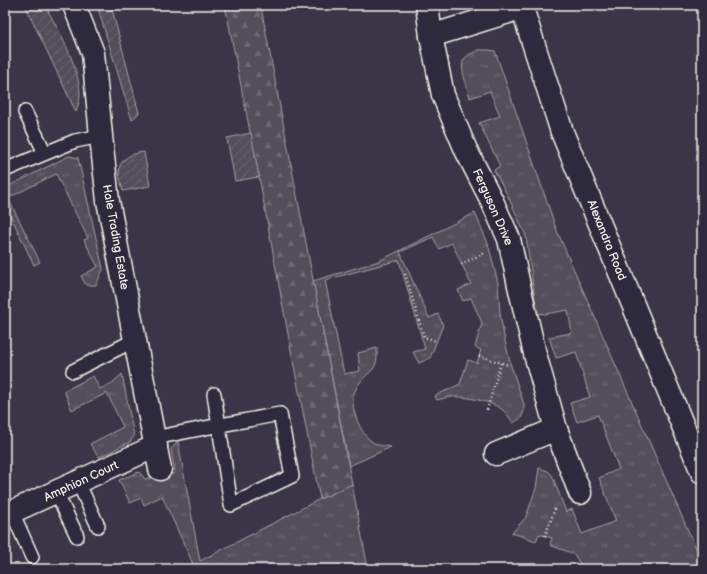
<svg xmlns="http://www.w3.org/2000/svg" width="707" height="574" viewBox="0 0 707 574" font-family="'Balsamiq Sans',sans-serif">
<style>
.grass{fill:url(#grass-tufts);stroke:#a4a0a2}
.forest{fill:url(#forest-firs);stroke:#a4a0a2}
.garden{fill:url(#garden-furrows);stroke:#a4a0a2}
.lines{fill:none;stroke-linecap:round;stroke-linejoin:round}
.service-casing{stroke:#f4f1e8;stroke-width:16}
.minor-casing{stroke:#f4f1e8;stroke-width:25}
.secondary-casing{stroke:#f4f1e8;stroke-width:25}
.path{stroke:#f4f1e8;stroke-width:2.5;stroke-dasharray:1 3;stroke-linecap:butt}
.service{stroke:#2f2a3d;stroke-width:13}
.minor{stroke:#2f2a3d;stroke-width:22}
.secondary{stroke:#2f2a3d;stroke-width:22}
.labels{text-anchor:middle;stroke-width:3.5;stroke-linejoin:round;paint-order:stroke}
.street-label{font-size:12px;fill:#f4f1e8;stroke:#2f2a3d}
</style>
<defs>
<pattern id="grass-tufts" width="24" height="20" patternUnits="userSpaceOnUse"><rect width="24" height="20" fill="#534e5c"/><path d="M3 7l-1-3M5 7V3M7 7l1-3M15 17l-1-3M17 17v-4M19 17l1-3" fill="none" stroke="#6c6873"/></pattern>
<pattern id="forest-firs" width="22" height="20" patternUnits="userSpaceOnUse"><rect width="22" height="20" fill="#534e5c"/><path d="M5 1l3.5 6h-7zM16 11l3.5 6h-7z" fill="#6c6873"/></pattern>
<pattern id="garden-furrows" width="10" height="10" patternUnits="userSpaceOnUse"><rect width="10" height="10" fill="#534e5c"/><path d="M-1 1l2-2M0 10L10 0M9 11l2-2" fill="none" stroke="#6c6873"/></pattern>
</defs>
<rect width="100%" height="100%" fill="#3b3647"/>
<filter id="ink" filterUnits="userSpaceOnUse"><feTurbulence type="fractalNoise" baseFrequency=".025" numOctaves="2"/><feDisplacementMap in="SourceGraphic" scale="8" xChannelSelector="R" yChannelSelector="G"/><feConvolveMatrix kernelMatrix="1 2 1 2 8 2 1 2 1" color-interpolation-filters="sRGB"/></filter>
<g filter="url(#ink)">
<!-- grass -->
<g class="grass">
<path d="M479,50H488L495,51L557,231L690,535L702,561V565L693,569H583L574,554L550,545L552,538L539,534L536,541L512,533L526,517L536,488L539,468L548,471L552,475L566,512L572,509L582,534L616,521L599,478L619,469L598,415L577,422L570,403L590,397L576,352L556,358L549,337L572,333L568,310L545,314L537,313L526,236L507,194L494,170L500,166L479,123L500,116L490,91L470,98C468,89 460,69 463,61C466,55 473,53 479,50Z"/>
<path d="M69,156L78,158L103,269L96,285H86L81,276L98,267L84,240L88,238L56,174L8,198L40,262L34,265L5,204V188Z"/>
<path d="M475,213L487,241L491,255L498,283L500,314L505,341L511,366L524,404V411L521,418L513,423C511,420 509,416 506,413C497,402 466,396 452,397C447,397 442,399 437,400L435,396L460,384L468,360L477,363L481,350L475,347L482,323L471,298L463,301L458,290L471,284L452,243L439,249L433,237L400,252L429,318L438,314L443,325L430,358L419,363L413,352L425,349L399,260L325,280L344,374L360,371L358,353L377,348C377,354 378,363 373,369C368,375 361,379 357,387C355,390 353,396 353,399C352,413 362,438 376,444C380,446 386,446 391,447L349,466L313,281L379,261Z"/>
<path d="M122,374L134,436L130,442L99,457L90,444L123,427L107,393L72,410L64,391L93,376L100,389L112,383Z"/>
<path d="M178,442L200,561L320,499L352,484L368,569H184L193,564L162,496L144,505L141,498L130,503L119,480L139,472L145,479L175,473L171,449Z"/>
</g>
<!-- forest -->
<path class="forest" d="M225,5H261V7L352,484L320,499L293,361L259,177Z"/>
<!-- garden -->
<g class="garden">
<path d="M25,5H45C58,30 79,65 80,94C80,99 78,106 76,112Z"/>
<path d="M97,5H111L139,113L132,120Z"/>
<path d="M251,133L259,177L235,181L227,138Z"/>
<path d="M144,152L150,186L123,191C122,185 119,178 119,172C119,158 133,153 144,152Z"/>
</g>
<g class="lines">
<!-- service casing -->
<g class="service-casing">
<g id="service">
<path d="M25,112L45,153"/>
<path d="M5,170L75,141L101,136"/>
<path d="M73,371L135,340"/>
<path d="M155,438C196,429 238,422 280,414L292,476L231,505L214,394"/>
<path d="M78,482L98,526"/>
<path d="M56,492L77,536"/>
<path d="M12,512L32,557"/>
</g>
</g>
<!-- minor casing -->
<g class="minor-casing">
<g id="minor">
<path d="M74,5L93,53L103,156L108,201L160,469"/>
<path d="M427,5L431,36L443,95L466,150L492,201L509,239L520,290L535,354L556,429L580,493"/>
<path d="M431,36L521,8"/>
<path d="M496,454L556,429"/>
<path d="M5,515L156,446"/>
</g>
</g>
<!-- secondary casing -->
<g class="secondary-casing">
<path id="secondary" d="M521,5L562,132L702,472"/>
</g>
<!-- path -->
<g class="path">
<path d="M461,264L485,253"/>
<path d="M404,270L424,337L436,341"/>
<path d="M479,356L509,365"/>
<path d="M487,410L501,363"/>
<path d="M545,536L556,506"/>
</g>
<!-- service -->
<use href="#service" class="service"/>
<!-- minor -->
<use href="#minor" class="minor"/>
<!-- secondary -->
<use href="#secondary" class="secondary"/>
</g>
</g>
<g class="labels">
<!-- street labels -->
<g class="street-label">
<text transform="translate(493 207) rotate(66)" y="4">Ferguson Drive</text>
<text transform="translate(116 237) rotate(80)" y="4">Hale Trading Estate</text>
<text transform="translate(607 240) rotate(68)" y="4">Alexandra Road</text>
<text transform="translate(81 481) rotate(-25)" y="4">Amphion Court</text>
</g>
</g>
<!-- margin -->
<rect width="707" height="574" fill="none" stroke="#2f2a3d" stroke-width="20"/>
<rect x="10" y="10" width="687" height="554" fill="none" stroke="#f4f1e8" stroke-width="1.5" filter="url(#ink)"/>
</svg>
